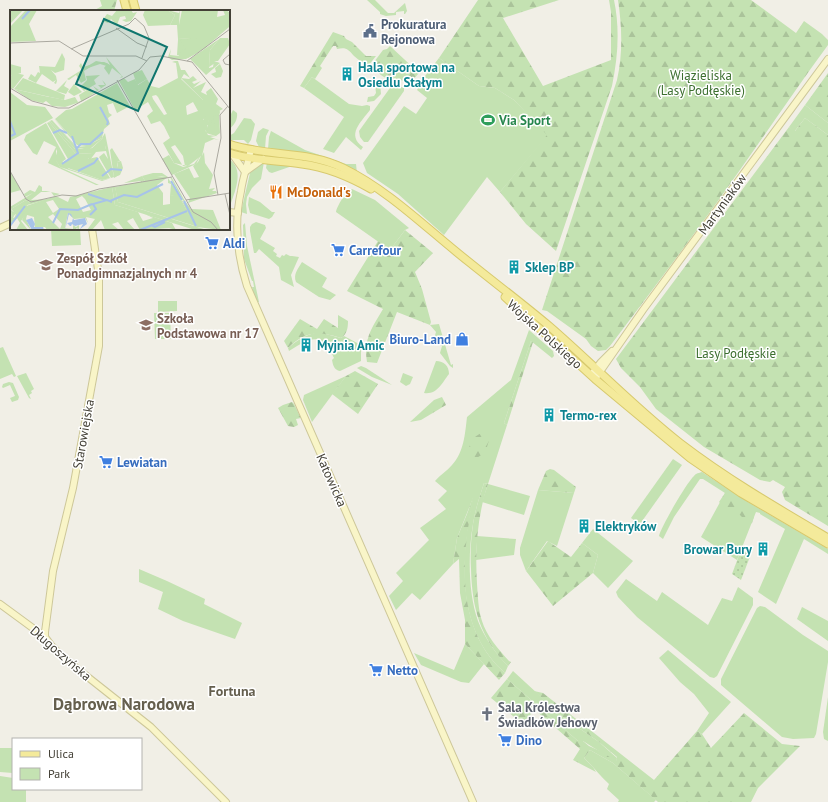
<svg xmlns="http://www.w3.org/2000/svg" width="828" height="802" viewBox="0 0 828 802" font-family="'PT Sans',sans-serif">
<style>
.green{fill:#c4e2b2}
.forest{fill:url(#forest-firs)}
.garden{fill:url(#garden-dots)}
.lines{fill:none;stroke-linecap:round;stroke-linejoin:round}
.secondary-casing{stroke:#cdc799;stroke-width:8}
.primary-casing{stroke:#d7c96d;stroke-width:9}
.secondary{stroke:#f9f5c8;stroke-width:6}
.primary{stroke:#f4ea9b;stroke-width:7}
.labels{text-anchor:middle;stroke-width:3;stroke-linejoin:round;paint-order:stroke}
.service-label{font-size:13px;font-weight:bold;fill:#4e5e75;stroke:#fff;text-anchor:start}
.culture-label{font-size:13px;font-weight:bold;fill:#0d838f;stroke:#fff;text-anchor:start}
.park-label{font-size:13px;fill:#3c6f2f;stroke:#fff}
.leisure-label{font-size:13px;font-weight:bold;fill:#27864d;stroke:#fff;text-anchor:start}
.food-label{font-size:13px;font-weight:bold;fill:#c56008;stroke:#fff;text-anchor:start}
.street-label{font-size:13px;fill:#434036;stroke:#fff}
.shop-label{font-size:13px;font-weight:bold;fill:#366cbe;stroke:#fff;text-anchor:start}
.education-label{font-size:13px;font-weight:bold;fill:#785e54;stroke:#fff;text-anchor:start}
.worship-label{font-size:13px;font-weight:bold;fill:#5b616d;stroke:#fff;text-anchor:start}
.neighbourhood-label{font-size:14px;font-weight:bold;fill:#655f4e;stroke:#fff}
.district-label{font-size:17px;font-weight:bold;fill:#655f4e;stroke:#fff}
.inset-river{fill:none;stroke:#a7c3e9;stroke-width:2}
.inset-road{fill:none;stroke:#aba9a0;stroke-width:1}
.view{fill:#0f766e;fill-opacity:0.15;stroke:#0f766e;stroke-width:2}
.inset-edge{fill:none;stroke:#434036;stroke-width:2}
</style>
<defs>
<pattern id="forest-firs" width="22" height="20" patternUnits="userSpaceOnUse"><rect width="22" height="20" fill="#c4e2b2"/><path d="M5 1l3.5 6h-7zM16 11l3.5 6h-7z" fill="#aac39a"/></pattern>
<pattern id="garden-dots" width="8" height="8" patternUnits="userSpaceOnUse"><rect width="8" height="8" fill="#c4e2b2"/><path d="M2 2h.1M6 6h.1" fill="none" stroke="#aac39a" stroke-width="1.8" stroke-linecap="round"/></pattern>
</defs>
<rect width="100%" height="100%" fill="#f1efe6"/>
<!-- green -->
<g class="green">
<path d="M367,0H375L388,13H394L405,3L407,11L405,14H404V11L396,12V15L386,16L380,14V12Z"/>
<path d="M439,58L479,86L495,88L514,100L548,135L500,192L487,177L444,235L398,194L367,173L363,163L404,106L416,114L427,98L417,90L422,80Z"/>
<path d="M312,77L349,104L362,106L367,105L370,106V110C361,122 346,135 363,147L361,150L346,137L334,153L323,149L344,117L304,88Z"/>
<path d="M378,83H380L381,94L374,101L367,102L368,97L374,96L376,93L375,85Z"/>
<path d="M397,85L404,88V91L368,142H364L360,137L359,131L390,88Z"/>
<path d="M805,105L828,123V135L805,118L794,132L789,127Z"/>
<path d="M233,110L237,113C238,119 234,126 229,129V118Z"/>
<path d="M244,118L251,119L255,124L251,140L248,144L244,140H229V136L234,133Z"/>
<path d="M263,128L269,130L266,136L265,149L259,147L256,141L258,132Z"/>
<path d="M271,131L305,150L346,164H356L357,173L268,149L269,137Z"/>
<path d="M229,159C244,169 236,189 231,203L229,204Z"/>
<path d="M264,162L261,179L252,188L247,197L246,204L247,214L241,212L250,173L251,171Z"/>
<path d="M267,162L295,165L272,173L269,172L266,168Z"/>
<path d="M352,189L375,200L409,228L405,230L390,250L336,212C337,206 346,191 352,189Z"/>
<path d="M249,197L260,202L272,212H275L272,217L269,219L250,213L248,205Z"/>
<path d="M256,222L265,225L266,228L260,239L275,248L273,251L277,254L276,256L280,258L282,255L284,256L286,254L290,256H292L299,257L291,275L294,287L281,280L279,267L259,249L256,253H254L250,231V227L252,224Z"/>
<path d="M245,223L247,246L259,302H258L255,299L252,287H254L253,281H252L244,259L243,225Z"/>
<path d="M51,229H80L81,245L52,246Z"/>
<path d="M302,262L327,278L322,287L336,295L330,300L319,297L296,282C293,274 298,269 302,262Z"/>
<path d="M158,301H177V311L158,312Z"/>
<path d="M154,313H170L171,339H155Z"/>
<path d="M439,324L451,365L453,364V368L450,366L440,353L442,346L433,342L436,332L430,325Z"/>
<path d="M529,330L553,351L554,356L552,358L531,341L504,423L507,425L488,484L530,496L524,515L482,502L488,484L484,483C480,496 475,510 473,524C468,553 468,593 478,621C484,637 496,654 508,666L505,673C500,668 494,663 490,657C456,612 462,549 473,498L457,538L453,564L420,600L412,593L396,610L389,596L403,581L396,573L429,540L420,528L446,509L438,500L447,491L435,481C440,475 447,471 452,465C464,452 465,434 467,417L511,380Z"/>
<path d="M315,333H322L341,338L344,336L361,345V361L340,371C334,370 333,365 332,360L334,358L327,344H324C317,332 297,346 289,351L288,348C296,341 305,335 315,333Z"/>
<path d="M3,347L16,376L14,377L12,374L0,379V348Z"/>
<path d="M436,361C444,361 449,366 449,374C442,383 437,395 424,393Z"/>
<path d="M361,366L366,368L392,385L372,377L357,368Z"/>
<path d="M26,373L34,389L31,391L32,393L29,395L31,399L29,398L17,376Z"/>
<path d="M403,373L413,377L410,384L406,386L400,382Z"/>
<path d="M346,376L312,422L303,400L304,395Z"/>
<path d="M9,382L13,383L19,397L18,400L12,402L10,398L15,396L10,385L3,388L2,387L3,384Z"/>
<path d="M673,459L682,465L640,524L631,518Z"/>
<path d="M702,472L748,502L828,549V554L804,539L776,604L758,592L785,529L760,514V513L756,512L737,560L701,537L725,493L703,479H700L674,517L663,539L659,536C661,527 687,482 694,476C696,473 699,473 702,472Z"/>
<path d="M538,490L574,493L557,546L547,541L526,571L520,555V548Z"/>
<path d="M593,529L633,561L608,588L593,573L598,555L582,543Z"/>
<path d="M477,536L516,539L514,555L476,560Z"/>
<path d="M139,569L167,581L205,599L204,604L242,623L235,639L183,621L158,609L163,592L139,582Z"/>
<path d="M626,579L657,601L662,592L708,625L722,598L732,601L738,587L753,598V605L717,676L714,678L710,677L637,617L618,597L616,592Z"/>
<path d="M760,606L765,607L803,635L828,651V662L816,734L814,738L793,739L782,737L721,685V679L757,608Z"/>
<path d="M802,607L828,621V641L797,619Z"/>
<path d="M465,644L484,664L469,683L461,682L421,665L414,653L454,670Z"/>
<path d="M668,650L731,702L702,734L697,731L709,713L694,694L680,682L659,658Z"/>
<path d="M513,671L563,717L599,742L617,758L616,762L583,741H578L507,679Z"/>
<path d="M828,697V741L824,739L823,732Z"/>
<path d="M0,748H13V773L0,772Z"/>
<path d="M590,750L613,763L656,800L654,802H618L619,800L607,789L609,784C600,776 593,766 584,758Z"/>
<path d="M0,776L13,778V789H26V802H0Z"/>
</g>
<!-- forest -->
<g class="forest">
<path d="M100,0H117L114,11H93L102,6Z"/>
<path d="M478,0H559L503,18L543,86L611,60V12L609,0H614C620,29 618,57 612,86L556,251L526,224L500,192L547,135L514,100L495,88L479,86L439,58Z"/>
<path d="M618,0H751L796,33L804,21L822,34L828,40V45C803,79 780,113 756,147C709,215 660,280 610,346L606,350L598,351L591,346L586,339L547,311L542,310L617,80C623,53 622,27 618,0Z"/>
<path d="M333,32L344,36L346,39L352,42L366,56H376L368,66C364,63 358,60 354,56C348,49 346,47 337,49L336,46H333L320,66L322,68L315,79L312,77L304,88L300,86Z"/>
<path d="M390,46L419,73L411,82L407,83C396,76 392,81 384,77C380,75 376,70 371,66L383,50L387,49Z"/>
<path d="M828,73V123L805,105Z"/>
<path d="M805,118L828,135V526L785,500L782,492L785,487L773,480L770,482L760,480L704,447L656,409L640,387L621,368L616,359L789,127L795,131Z"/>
<path d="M405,230L433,253L415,272L422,289L431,322L430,325L397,312L377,363L367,362C363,339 372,328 383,309L347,291L378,241L390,250Z"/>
<path d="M338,315L348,321C348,328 347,334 341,338C318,331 306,331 288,348L284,341L300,319L317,329L324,319L338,328Z"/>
<path d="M531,341L533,342L507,425L504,423Z"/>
<path d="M355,371L378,384L358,414L332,394L346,376Z"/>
<path d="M442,397L446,405L421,420L410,422L434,400Z"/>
<path d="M292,402L294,404L301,418L296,419L298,425L294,427L288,426L278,408L283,405Z"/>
<path d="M493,428L485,453L473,460L468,452C472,435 477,435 493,428Z"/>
<path d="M550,469L554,470L576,487L574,493L538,490L546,471Z"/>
<path d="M484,483L488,484C477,517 475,550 477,584C478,596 478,609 482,621C486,635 499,650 509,661L511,662L508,666C480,638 472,608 471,569C470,554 471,539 473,524C475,510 480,496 484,483Z"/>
<path d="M475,491C463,545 455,610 490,657C494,663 500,668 505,673L499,680L465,644V620L460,593L459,559L453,564L457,538L467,514Z"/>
<path d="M725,493C739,496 745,507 754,517L752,523L749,524L740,515L730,512L719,502Z"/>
<path d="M548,541L571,557L582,543L598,555L593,573L553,606L526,571Z"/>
<path d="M507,679L578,741H583L589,746L600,751L616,761L617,757L599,742L563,717L534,691L543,693L654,780L697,731L702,734L711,748L744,713L782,744L800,746L758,788L751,802H658L613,763L590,750L584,758L593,767L596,772L573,760L580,749L534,709L524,725L491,698Z"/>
</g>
<!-- garden -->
<path class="garden" d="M741,550L751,554L741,580L732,574Z"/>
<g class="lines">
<!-- secondary casing -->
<g class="secondary-casing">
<g id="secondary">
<path d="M251,149C248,163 243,177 241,191C234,223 237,255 247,286L473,802"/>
<path d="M232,154L245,172"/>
<path d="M245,172L263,159"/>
<path d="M229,212L238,213"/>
<path d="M0,228L11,223"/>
<path d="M591,375L601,362L612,351"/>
<path d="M595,379L643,310L828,59"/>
<path d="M0,604L45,637L51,645L65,659L151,727L226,802"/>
<path d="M45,637V632L53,571L73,488L99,346V276L92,229"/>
</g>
</g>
<!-- primary casing -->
<g class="primary-casing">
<g id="primary">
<path d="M124,0L127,11"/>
<path d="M133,0L136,11"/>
<path d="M229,144C266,157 307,150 343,168C390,191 428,230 469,262C495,283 523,304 549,326C593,364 634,407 680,443C727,479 777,508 828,538"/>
<path d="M229,153C252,161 278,160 302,164C326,167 350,177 371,189"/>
<path d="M505,297L595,379L690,458L741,493L828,544"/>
</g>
</g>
<!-- secondary -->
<use href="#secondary" class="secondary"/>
<!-- primary -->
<use href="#primary" class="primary"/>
</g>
<!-- icons -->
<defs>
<g id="civic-bare" transform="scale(1.08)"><path d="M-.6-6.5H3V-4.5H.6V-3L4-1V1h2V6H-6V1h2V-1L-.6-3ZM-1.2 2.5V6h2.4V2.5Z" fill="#5c6f8a" stroke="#fff" stroke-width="2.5" paint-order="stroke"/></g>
<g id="building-bare" transform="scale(1.08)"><path d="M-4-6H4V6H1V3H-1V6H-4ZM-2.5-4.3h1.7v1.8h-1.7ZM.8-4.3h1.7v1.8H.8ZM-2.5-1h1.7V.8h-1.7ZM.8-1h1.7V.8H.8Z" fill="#0f9aa8" stroke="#fff" stroke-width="2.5" paint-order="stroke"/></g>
<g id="stadium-bare" transform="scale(1.08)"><path d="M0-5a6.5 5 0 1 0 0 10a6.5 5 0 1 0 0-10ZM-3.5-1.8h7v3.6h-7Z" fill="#2e9e5b" stroke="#fff" stroke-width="2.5" paint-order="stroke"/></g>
<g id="restaurant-bare" transform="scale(1.08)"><path d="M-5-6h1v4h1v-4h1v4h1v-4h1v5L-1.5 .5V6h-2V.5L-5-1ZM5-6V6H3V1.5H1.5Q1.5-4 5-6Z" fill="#e8710a" stroke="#fff" stroke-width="2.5" paint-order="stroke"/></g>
<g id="supermarket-bare" transform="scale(1.08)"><path d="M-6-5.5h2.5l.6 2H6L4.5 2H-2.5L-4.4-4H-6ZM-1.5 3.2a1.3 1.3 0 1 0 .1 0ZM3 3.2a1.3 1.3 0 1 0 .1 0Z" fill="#3f7fe0" stroke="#fff" stroke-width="2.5" paint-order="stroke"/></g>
<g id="school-bare" transform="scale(1.08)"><path d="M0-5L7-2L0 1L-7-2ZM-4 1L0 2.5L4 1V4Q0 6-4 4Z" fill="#8d6e63" stroke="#fff" stroke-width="2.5" paint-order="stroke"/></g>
<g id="shop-bare" transform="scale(1.08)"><path d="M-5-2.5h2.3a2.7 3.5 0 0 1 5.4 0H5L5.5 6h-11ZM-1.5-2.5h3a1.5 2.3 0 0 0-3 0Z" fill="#3f7fe0" stroke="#fff" stroke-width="2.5" paint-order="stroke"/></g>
<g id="church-bare" transform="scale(1.08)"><path d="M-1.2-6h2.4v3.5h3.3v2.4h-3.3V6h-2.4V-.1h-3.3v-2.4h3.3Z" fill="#6b7280" stroke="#fff" stroke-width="2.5" paint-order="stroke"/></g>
</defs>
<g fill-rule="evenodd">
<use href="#civic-bare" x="370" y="31"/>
<use href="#building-bare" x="347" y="74"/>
<use href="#stadium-bare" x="488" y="120"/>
<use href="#restaurant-bare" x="276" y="192"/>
<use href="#supermarket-bare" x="212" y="243"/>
<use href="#supermarket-bare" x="338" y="250"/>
<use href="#school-bare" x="46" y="265"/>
<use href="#building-bare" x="514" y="267"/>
<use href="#school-bare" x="146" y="325"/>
<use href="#shop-bare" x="462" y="339"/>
<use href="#building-bare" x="306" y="345"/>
<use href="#building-bare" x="549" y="415"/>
<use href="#supermarket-bare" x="106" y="462"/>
<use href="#building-bare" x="584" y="526"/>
<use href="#building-bare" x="763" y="549"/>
<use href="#supermarket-bare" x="376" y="670"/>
<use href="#church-bare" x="487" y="714"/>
<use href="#supermarket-bare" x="505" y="740"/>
</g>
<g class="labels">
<!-- service labels -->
<g class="service-label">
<text x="381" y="29">Prokuratura<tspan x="381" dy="15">Rejonowa</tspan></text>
</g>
<!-- culture labels -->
<g class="culture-label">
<text x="358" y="72">Hala sportowa na<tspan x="358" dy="15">Osiedlu Stałym</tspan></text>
<text x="525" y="272">Sklep BP</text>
<text x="317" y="350">Myjnia Amic</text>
<text x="560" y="420">Termo-rex</text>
<text x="595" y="531">Elektryków</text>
<text x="752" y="554" text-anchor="end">Browar Bury</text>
</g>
<!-- park labels -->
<g class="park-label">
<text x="701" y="80">Wiązieliska<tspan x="701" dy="15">(Lasy Podłęskie)</tspan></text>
<text x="736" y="358">Lasy Podłęskie</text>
</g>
<!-- leisure labels -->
<g class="leisure-label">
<text x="499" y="125">Via Sport</text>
</g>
<!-- food labels -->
<g class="food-label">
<text x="287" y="197">McDonald's</text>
</g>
<!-- street labels -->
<g class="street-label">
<text transform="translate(722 204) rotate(-54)" y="5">Martyniaków</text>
<text transform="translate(545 334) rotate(42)" y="5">Wojska Polskiego</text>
<text transform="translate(83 434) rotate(-80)" y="5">Starowiejska</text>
<text transform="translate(332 480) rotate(66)" y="5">Katowicka</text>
<text transform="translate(61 653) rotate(41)" y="5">Długoszyńska</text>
</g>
<!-- shop labels -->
<g class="shop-label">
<text x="223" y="248">Aldi</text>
<text x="349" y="255">Carrefour</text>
<text x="451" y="344" text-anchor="end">Biuro-Land</text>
<text x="117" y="467">Lewiatan</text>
<text x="387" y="675">Netto</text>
<text x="516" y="745">Dino</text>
</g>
<!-- education labels -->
<g class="education-label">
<text x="57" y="263">Zespół Szkół<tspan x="57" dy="15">Ponadgimnazjalnych nr 4</tspan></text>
<text x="157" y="323">Szkoła<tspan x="157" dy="15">Podstawowa nr 17</tspan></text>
</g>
<!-- worship labels -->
<g class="worship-label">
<text x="498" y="712">Sala Królestwa<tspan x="498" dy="15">Świadków Jehowy</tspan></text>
</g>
<!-- neighbourhood labels -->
<g class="neighbourhood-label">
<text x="232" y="696">Fortuna</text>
</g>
<!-- district labels -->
<g class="district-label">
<text x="124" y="710">Dąbrowa Narodowa</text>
</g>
</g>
<!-- overview -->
<g transform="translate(10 10)">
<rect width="220" height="220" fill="#f1efe6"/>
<path d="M107,0H121L123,3L127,2L121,11L116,12L112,10L116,9L115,6L110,7L107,15L101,9L98,13L92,11L97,4L102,6ZM170,0L168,29L193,27L197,37L178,48L167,45ZM52,43L55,49L54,60L45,63L41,60L46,66L47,71L46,74L44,73L46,70L43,72L32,64L26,73L18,69L21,64L25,67L28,62L30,63L29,56L45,57ZM96,47L113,67L110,68L112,66L102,58L99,65L94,58L97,54L93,53L72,60L69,56L71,53L73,57L90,52H94L100,55ZM132,60L137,69L127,75L123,63ZM90,65L84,70L86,74L74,81L70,77L77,70L76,66ZM183,66L187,70L182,72L184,74L191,71L183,78L196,72L191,82L197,85L196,82L201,78L208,89L206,94L213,99L209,101L210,123L206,126L209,127L196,123L199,108L193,109V90L171,68L179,69ZM92,70L95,73L96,75L73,91L55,97L42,96L36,91L33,93L20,90L4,79L39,87L44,81L41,80L51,83L45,82L40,87L55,90L65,87L68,92L71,91L69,85L80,78L83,83L87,81L83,76L89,80L91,78L88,75H95ZM64,74L72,82L64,86L58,82ZM0,82L17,95L35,97L43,108L0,131ZM44,109L69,134H80L92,128L95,123L104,167L108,156L107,152L111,151L113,158L110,165L92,171L50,157L89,175H86L51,159L45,149L48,138L53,153L59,159L92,170L101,168L89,147L94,143L98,149L96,141L86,142L80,150L78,148L82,143L66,144L39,112L40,111L65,139H74L66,137L42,110L66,136L68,137L76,136L67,135ZM93,128L96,139H76H80ZM159,145L164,153L173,157L184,154L191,145L186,154L162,165L152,149ZM143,163H152L158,167L149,170L133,171H132V172L129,173L105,176L108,192L184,216L169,185L160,186L161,174L158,173V168L179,201L160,167L162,168L185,209L187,217L197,220H185L105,195L102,177L93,178L130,173L131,171L114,173L132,166L135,171L156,166L147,167V163ZM29,175L32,177V181H36L50,184L44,186L41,182H31L21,190L40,189L17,195L11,205L17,198L18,201L11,211L18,220H6L10,213L7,208L0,216V198L2,201L1,207L5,204L3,208L6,207L16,194L20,192L16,190L1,199L0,197L23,183L15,187L14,184L20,180L25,182Z" fill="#c4e2b2" fill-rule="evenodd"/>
<path d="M0,0H13L0,14ZM16,0H27L19,14L26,31L0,32V17ZM157,0L169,3L170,0L169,15L172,0H208L207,7L215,5L213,0H216L220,3L219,17L196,37H191L189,42L176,49L162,50L158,47L161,39L160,45L169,46L171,40L176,39L170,30L188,28L168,29L167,15H160L165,5ZM209,29L200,40L199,58L203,57L204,51L210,53L196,65L180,49ZM86,51L97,53L103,58L87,53L74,61L76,70L71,73L66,65L59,70L57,69ZM165,51H168L171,60H175L180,68L174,64L171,69L193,90V110L204,95L208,96L210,102L209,106L204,105L203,110L198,111L207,114L208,118L204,120L205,116L197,115L198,123L195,120L198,125L206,126L200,127L209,130L210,126L209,130L204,129L195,133L192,146L194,142L195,153L203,165L199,179L205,178L202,181H206L207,183L178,193L180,188L164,164L179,158L184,168L189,167L183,156L188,152L191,146L178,156L164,153L153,133L160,128L154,116L150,111L141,114L137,106L143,101L138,92L125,100L109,71L114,68L118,72L125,69L128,75L137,69L141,76L149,78L168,68L166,53L162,52ZM146,85L148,87L157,104L154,105L143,89L142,86ZM183,92L188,101L177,105L176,96ZM165,135L173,146L175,156H173L161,137ZM210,54L213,61L211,67L206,68L201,64L206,62L205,58ZM6,63L14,65L3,79L0,77V66ZM13,68L55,85L54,90L4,79ZM57,70L54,76L59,79L56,84L46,81ZM107,73L120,96L107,103L103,93L97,95L99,103L102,105L98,108L100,114L94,119L92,128L79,134H68L45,109L56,100L62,99ZM42,110L66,137L74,138L65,139L40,111ZM39,112L66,144L83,143L78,149L87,147L100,168L92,170L55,157L52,153L58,149L37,113ZM36,113L56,149L52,152L46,139V150L51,159L38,153L46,137L34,131L27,145L23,143L14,130L16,125ZM94,127L96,140H74L82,138ZM102,138L110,151L107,152L109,165L104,168L100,140ZM0,161L11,180L0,183ZM143,163H147V167H158L147,175L153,183V195L160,194V186L168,184L185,216L108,192L105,177L135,171L132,166ZM102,177L105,195L128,202L133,211L143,208L135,204L162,213L166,220L159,218L130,220L123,208L117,211L125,220H114L108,212L102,214L109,220H95L91,210L82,220H77L85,209L76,207L78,213L75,208L64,209L58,203L55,218L63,219V215L66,217L69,215V219L66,218L67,220H37L35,217L25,218L24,207L17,205L16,209L21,220L12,210L17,199L13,204L4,209L6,204L1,207L2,201L4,202L1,199L16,190L20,192L16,196L46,186L58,192L60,187ZM72,186L75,189L81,200L73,202L66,189ZM43,190L49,199L43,203L36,192ZM43,204L52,214L50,219L38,207ZM174,190L181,199L203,200L211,220L187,217Z" fill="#c4e2b2" fill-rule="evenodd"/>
<path d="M135,0H157L165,5L160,15L138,16L133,5ZM210,28H218L220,34L208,51H204L205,53L199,57L200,40ZM0,54L11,57V63L0,66Z" fill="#c4e2b2"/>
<path d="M58,203L61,204L64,210L75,208L77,214L70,219L73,214L65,216L62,214L61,216H60L57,213L62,212L63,208L59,204L55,220ZM22,208L25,214L24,217H33L34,220H22L16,210Z" fill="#a7c3e9"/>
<path class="inset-river" d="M12,9L20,0M90,97L98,112L97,115M0,111L5,124L1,126M43,123L50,120L57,123M67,138L71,134H80L93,122M52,154L68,143L62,126M68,161L84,153L88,148M92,166L101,159L112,160M161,171L172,190M78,184L96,190M100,191L114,185L127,187L153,174M174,191L186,216M80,205L86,199L83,194L97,190L102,192M43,213L50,199L68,200L82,194M141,215L145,217L155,212M0,216L15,196M130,220L177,201"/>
<path class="inset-road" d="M106,18L127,33L137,37M0,33L49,31L73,46H126L137,51M61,39L119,14L125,8L134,16L139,28L132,48M220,44L213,50L215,54L220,55M177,51L220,19M107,70L183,202L201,212L208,220M0,78L22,91L48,98H59L129,60L140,47L151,46L182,52L220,99M0,161L16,189L21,192L52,185L66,186L89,179L162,167M215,184L220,205M208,185L204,163L211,128L210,105L218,96M176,190L220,183"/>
<path class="view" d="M94,9L157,37L128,101L66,74Z"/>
<rect width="220" height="220" class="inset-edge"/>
</g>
<!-- legend -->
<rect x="12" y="738" width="130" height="52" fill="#ffffff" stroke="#b4b3af"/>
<rect x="20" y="751" width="20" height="6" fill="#f4ea9b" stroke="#b4b3af"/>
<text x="48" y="758" font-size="12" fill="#434036">Ulica</text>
<rect x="20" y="768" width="20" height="12" fill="#c4e2b2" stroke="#b4b3af"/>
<text x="48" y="778" font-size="12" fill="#434036">Park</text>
</svg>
